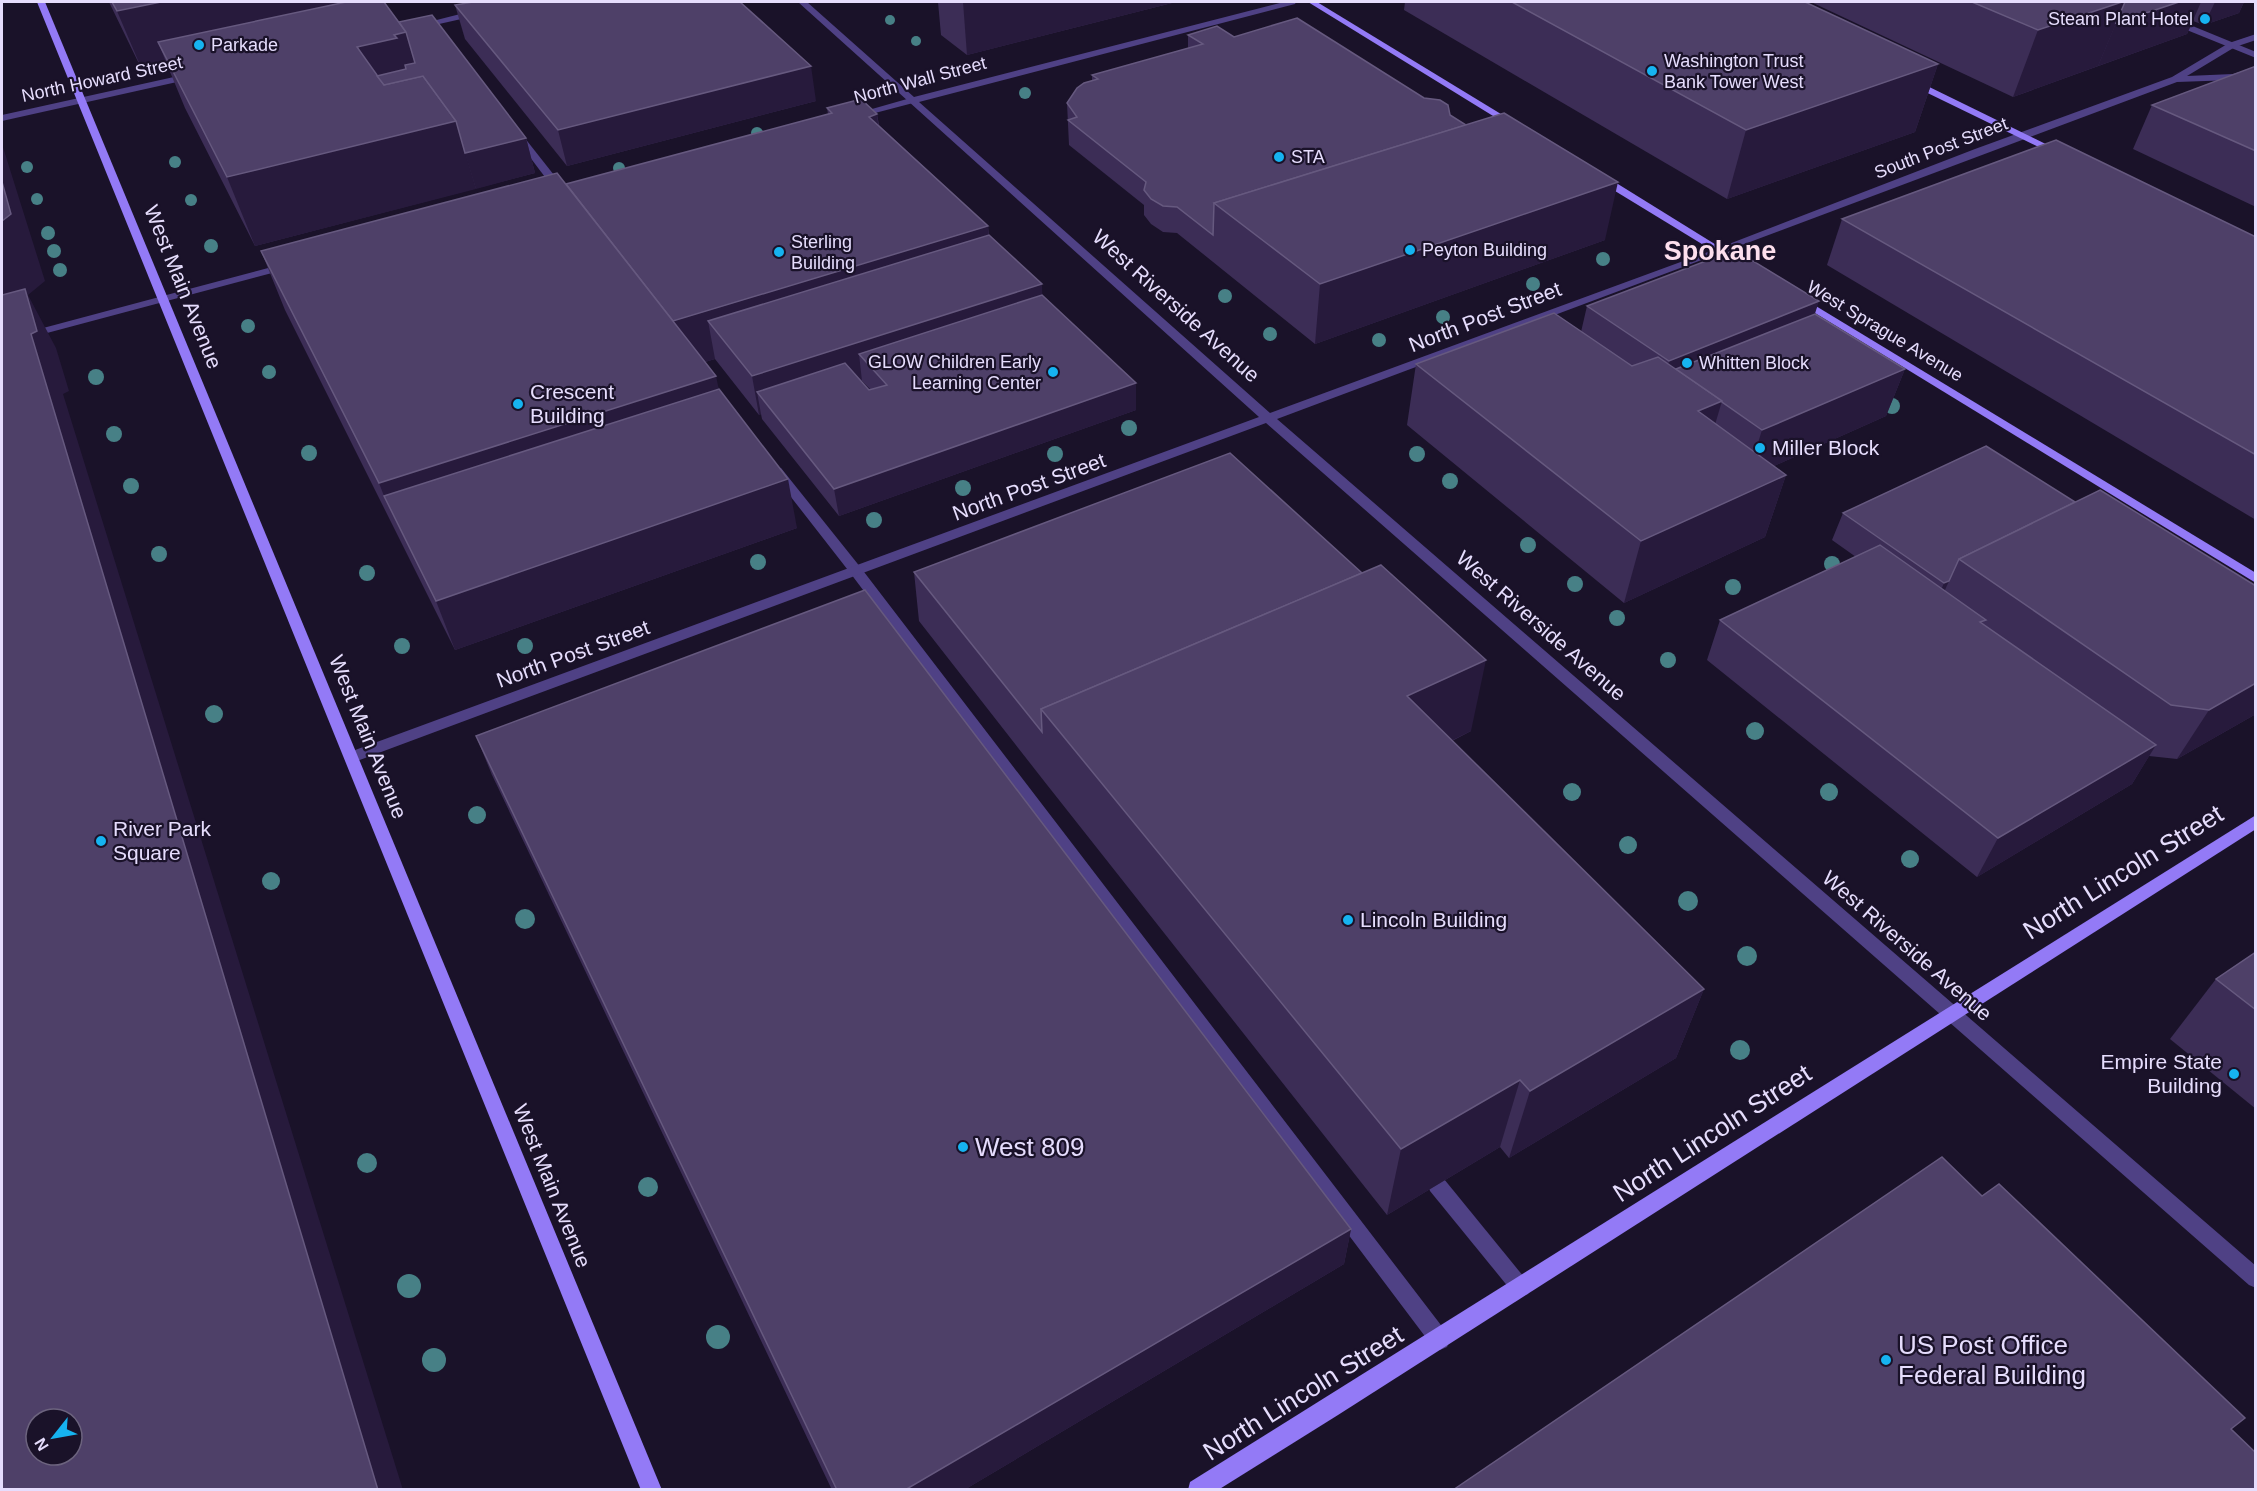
<svg xmlns="http://www.w3.org/2000/svg" width="2257" height="1491" viewBox="0 0 2257 1491" font-family="Arial,sans-serif">
<style>
.lines{fill:none;stroke-linecap:round;stroke-linejoin:round}
.service{fill:#4f4185;fill-rule:evenodd}
.pedestrian{fill:#4f4185;fill-rule:evenodd}
.minor{fill:#4f4185;fill-rule:evenodd}
.tertiary{fill:#4f4185;fill-rule:evenodd}
.secondary{fill:#937af6;fill-rule:evenodd}
.tree{fill:#478086}
.wall{fill:#3c2d56;fill-rule:evenodd}
.shaded-wall{fill:#271a3c}
.building{fill:#4e4068;stroke:#66597f;stroke-width:1.5;fill-rule:evenodd}
.poi-dot{fill:#16b3f0;stroke:#1a1229;stroke-width:2}
.labels{text-anchor:middle;stroke-width:4.5;stroke-linejoin:round;paint-order:stroke}
.far-poi-label{font-size:18px;fill:#e6ddfd;stroke:#1a1229;text-anchor:start}
.far-street-label{font-size:18px;fill:#e6ddfd;stroke:#1a1229}
.street-label{font-size:21px;fill:#e6ddfd;stroke:#1a1229}
.poi-label{font-size:21px;fill:#e6ddfd;stroke:#1a1229;text-anchor:start}
.near-street-label{font-size:26px;fill:#e6ddfd;stroke:#1a1229}
.near-poi-label{font-size:26px;fill:#e6ddfd;stroke:#1a1229;text-anchor:start}
.far-town-label{font-size:27px;font-weight:bold;fill:#fddfed;stroke:#1a1229}
</style>
<rect width="100%" height="100%" fill="#1a1229"/>
<g class="lines">
<!-- service -->
<g class="service">
<path d="M2167,18H2173L2256,52V58L2167,22Z"/>
<path d="M514,132H520L565,189V193H557L514,136Z"/>
<path d="M777,467L781,468L861,568L1447,1333L1450,1340L1447,1347L1440,1350L1433,1347L851,574L773,474L771,471L773,468Z"/>
<path d="M1437,1177L1444,1179L1528,1282L1531,1288L1528,1294L1521,1297L1514,1294L1430,1191L1428,1185L1430,1179Z"/>
</g>
<!-- pedestrian -->
<g class="pedestrian">
<path d="M914,97L917,98V102L856,118L851,115Z"/>
<path d="M287,263L292,266L291,268L163,302L157,299L159,297Z"/>
</g>
<!-- minor -->
<path class="minor" d="M163,296L169,299L167,301L2,345V339Z"/>
<!-- tertiary -->
<g class="tertiary">
<path d="M798,2H807L914,97L1284,2H1296L1295,4L919,102L1270,413L1716,249L1975,149L2172,77L2229,43L2256,34V40L2235,47L2187,76L2233,74L2256,67V73L2234,80L2177,82L1277,419L2256,1266V1288L2249,1285L1266,423L357,761H347L344,757L347,753L1259,417Z"/>
<path d="M476,10L479,11V15L417,29L413,26Z"/>
<path d="M192,73L195,74V78L2,121V115Z"/>
</g>
<!-- secondary -->
<g class="secondary">
<path d="M37,2H45L662,1490H641Z"/>
<path d="M1308,2H1317L1519,125L1511,127Z"/>
<path d="M1907,79H1913L2064,153L2055,155L1907,83Z"/>
<path d="M1597,176H1605L1747,264L1746,266H1738L1597,180Z"/>
<path d="M1801,297L2256,573V583L1797,302L1795,300Z"/>
<path d="M2256,815V829L1338,1415L1218,1490H1188L1190,1482Z"/>
</g>
</g>
<!-- trees -->
<g class="tree">
<circle cx="890" cy="20" r="5"/>
<circle cx="916" cy="41" r="5"/>
<circle cx="1025" cy="93" r="6"/>
<circle cx="757" cy="133" r="6"/>
<circle cx="175" cy="162" r="6"/>
<circle cx="27" cy="167" r="6"/>
<circle cx="619" cy="168" r="6"/>
<circle cx="37" cy="199" r="6"/>
<circle cx="191" cy="200" r="6"/>
<circle cx="48" cy="233" r="7"/>
<circle cx="211" cy="246" r="7"/>
<circle cx="54" cy="251" r="7"/>
<circle cx="1603" cy="259" r="7"/>
<circle cx="60" cy="270" r="7"/>
<circle cx="1533" cy="284" r="7"/>
<circle cx="1225" cy="296" r="7"/>
<circle cx="1443" cy="317" r="7"/>
<circle cx="248" cy="326" r="7"/>
<circle cx="1270" cy="334" r="7"/>
<circle cx="1379" cy="340" r="7"/>
<circle cx="269" cy="372" r="7"/>
<circle cx="96" cy="377" r="8"/>
<circle cx="1892" cy="406" r="8"/>
<circle cx="1129" cy="428" r="8"/>
<circle cx="114" cy="434" r="8"/>
<circle cx="309" cy="453" r="8"/>
<circle cx="1055" cy="454" r="8"/>
<circle cx="1417" cy="454" r="8"/>
<circle cx="1450" cy="481" r="8"/>
<circle cx="131" cy="486" r="8"/>
<circle cx="963" cy="488" r="8"/>
<circle cx="874" cy="520" r="8"/>
<circle cx="1528" cy="545" r="8"/>
<circle cx="159" cy="554" r="8"/>
<circle cx="758" cy="562" r="8"/>
<circle cx="1832" cy="564" r="8"/>
<circle cx="367" cy="573" r="8"/>
<circle cx="1575" cy="584" r="8"/>
<circle cx="1733" cy="587" r="8"/>
<circle cx="1617" cy="618" r="8"/>
<circle cx="402" cy="646" r="8"/>
<circle cx="525" cy="646" r="8"/>
<circle cx="1668" cy="660" r="8"/>
<circle cx="214" cy="714" r="9"/>
<circle cx="1755" cy="731" r="9"/>
<circle cx="1572" cy="792" r="9"/>
<circle cx="1829" cy="792" r="9"/>
<circle cx="477" cy="815" r="9"/>
<circle cx="1628" cy="845" r="9"/>
<circle cx="1910" cy="859" r="9"/>
<circle cx="271" cy="881" r="9"/>
<circle cx="1688" cy="901" r="10"/>
<circle cx="525" cy="919" r="10"/>
<circle cx="1747" cy="956" r="10"/>
<circle cx="1740" cy="1050" r="10"/>
<circle cx="367" cy="1163" r="10"/>
<circle cx="648" cy="1187" r="10"/>
<circle cx="409" cy="1286" r="12"/>
<circle cx="718" cy="1337" r="12"/>
<circle cx="434" cy="1360" r="12"/>
</g>
<!-- wall -->
<g class="wall">
<path d="M109,2H384L399,22L526,138L535,173L255,246L185,108L168,67L143,72Z"/>
<path d="M938,2H1176L967,55L941,35Z"/>
<path d="M1405,2H1805L1938,64L1915,132L1727,199L1404,10Z"/>
<path d="M1811,2H2244L2239,13L2204,25L2193,21L2187,34L2013,97Z"/>
<path d="M455,5L816,101L567,166L465,39Z"/>
<path d="M1188,35L1234,37L1450,115L1605,240L1315,344L1177,233L1163,232L1151,224L1144,215V205L1069,145L1067,103L1092,81V75L1188,48Z"/>
<path d="M2256,66V207L2133,149L2152,105Z"/>
<path d="M827,108L877,114L879,125L988,226L989,235L1042,295L1136,410L839,516L762,419L761,414L759,415L715,359L705,362L719,389L797,528L455,650L285,310L261,251L566,184L828,114ZM861,381H862L871,390H869Z"/>
<path d="M1842,219L2256,237V520L1827,265Z"/>
<path d="M1587,306L1815,314L1905,369L1886,416L1774,466L1786,475L1765,537L1624,603L1407,425L1416,364L1581,332Z"/>
<path d="M2075,502L2256,586V714L2177,759L2149,756L2132,784L1977,877L1707,660L1720,620L1856,557L1832,540L1843,513Z"/>
<path d="M914,572L1471,731L1452,741L1704,989L1676,1058L1509,1158L1500,1147L1387,1215L1044,781L919,621Z"/>
<path d="M476,736L1351,1229L1344,1264L964,1490H832L492,775Z"/>
<path d="M2256,952V1109L2170,1039L2216,979Z"/>
</g>
<!-- shaded-wall -->
<g class="shaded-wall">
<path d="M161,2H360L158,42L168,67L143,72L117,11Z"/>
<path d="M963,2H1176L967,55Z"/>
<path d="M2122,2H2125L2098,66L2013,97L2038,30Z"/>
<path d="M2179,2H2201L2187,34L2098,66L2116,23Z"/>
<path d="M2215,2H2244L2239,13L2204,25Z"/>
<path d="M406,32L426,98L379,113L357,47L394,35Z"/>
<path d="M1938,64L1915,132L1727,199L1746,130Z"/>
<path d="M811,66L816,101L567,166L558,130Z"/>
<path d="M877,114L882,159L869,117Z"/>
<path d="M456,121L476,189L255,246L227,177Z"/>
<path d="M526,138L535,173L476,189L465,153Z"/>
<path d="M2,144L45,281L28,295L56,348L69,391L63,394L403,1490H378L2,313Z"/>
<path d="M1618,182L1605,240L1315,344L1320,284Z"/>
<path d="M988,226L991,272L708,321L715,359L677,370L667,323Z"/>
<path d="M1042,284L1043,321L859,354L862,381L772,411L757,392L761,414L759,415L752,376Z"/>
<path d="M1819,301L1800,361L1653,422L1669,361Z"/>
<path d="M1905,369L1886,416L1747,478L1762,430Z"/>
<path d="M716,376L729,437L384,496L379,483Z"/>
<path d="M1136,383V410L839,516L834,489Z"/>
<path d="M1722,401L1704,462L1698,411Z"/>
<path d="M1786,475L1765,537L1624,603L1641,541Z"/>
<path d="M788,479L797,528L455,650L436,601Z"/>
<path d="M1949,581L1937,608L1932,611L1944,583Z"/>
<path d="M1486,660L1471,731L1396,768L1407,696Z"/>
<path d="M2256,683V714L2177,759L2209,710Z"/>
<path d="M2156,745L2132,784L1977,877L1998,838Z"/>
<path d="M1704,989L1676,1058L1509,1158L1530,1091Z"/>
<path d="M1520,1080L1500,1147L1387,1215L1401,1149Z"/>
<path d="M1351,1229L1344,1264L964,1490H905Z"/>
</g>
<!-- building -->
<g class="building">
<path d="M112,2H161L117,11Z"/>
<path d="M346,2H384L406,32L394,35L397,38L357,47L384,85L423,76L456,121L227,177L158,42Z"/>
<path d="M473,2H740L811,66L558,130L455,5Z"/>
<path d="M1512,2H1805L1938,64L1746,130Z"/>
<path d="M1972,2H2122L2038,30Z"/>
<path d="M2125,2H2179L2116,23Z"/>
<path d="M432,15L526,138L465,153L456,121L423,76L384,85L377,76L406,69L405,65L415,63L406,32L399,22Z"/>
<path d="M1297,18L1424,98L1440,100L1448,105L1450,115L1466,125L1214,203L1213,235L1177,207L1163,206L1151,199L1144,190L1146,182L1068,120L1077,117L1067,103L1077,88L1084,83L1098,79L1092,75L1203,44L1188,35L1217,26L1234,37Z"/>
<path d="M2256,66V151L2152,105Z"/>
<path d="M861,99L877,114L869,117L988,226L673,321L566,184L832,113L827,108Z"/>
<path d="M1504,113L1618,182L1320,284L1214,203Z"/>
<path d="M2056,140L2256,237V455L1842,219Z"/>
<path d="M557,173L716,376L379,483L261,251Z"/>
<path d="M2,182L11,214L2,221Z"/>
<path d="M989,235L1042,284L752,376L708,321Z"/>
<path d="M1735,250L1819,301L1669,361L1587,306Z"/>
<path d="M25,289L37,331L31,334L378,1490H2V295ZM36,1419H72V1455H36Z"/>
<path d="M1042,295L1136,383L834,489L757,392L845,363L869,390L887,385L859,354Z"/>
<path d="M1554,313L1632,366L1658,357L1722,401L1698,411L1786,475L1641,541L1416,364Z"/>
<path d="M1815,314L1905,369L1762,430L1722,402V401L1676,369Z"/>
<path d="M719,389L788,479L436,601L384,496Z"/>
<path d="M1986,446L2075,502L1959,559L1949,581L1944,583L1843,513Z"/>
<path d="M1230,453L1362,573L1041,709L1042,732L914,572Z"/>
<path d="M2100,490L2256,586V683L2209,710L2171,705L1959,559Z"/>
<path d="M1880,545L1986,620L1980,622L2156,745L1998,838L1720,620Z"/>
<path d="M1381,565L1486,660L1407,696L1704,989L1530,1091L1520,1080L1401,1149L1041,709Z"/>
<path d="M865,590L1351,1229L905,1490H837L476,736Z"/>
<path d="M2256,952V1010L2216,979Z"/>
<path d="M1942,1157L1982,1196L1999,1184L2245,1418L2231,1429L2256,1453V1490H1453Z"/>
</g>
<!-- markers -->
<g class="poi-dot">
<circle cx="2205" cy="19" r="6"/>
<circle cx="199" cy="45" r="6"/>
<circle cx="1652" cy="71" r="6"/>
<circle cx="1279" cy="157" r="6"/>
<circle cx="1410" cy="250" r="6"/>
<circle cx="779" cy="252" r="6"/>
<circle cx="1687" cy="363" r="6"/>
<circle cx="1053" cy="372" r="6"/>
<circle cx="518" cy="404" r="6"/>
<circle cx="1760" cy="448" r="6"/>
<circle cx="101" cy="841" r="6"/>
<circle cx="1348" cy="920" r="6"/>
<circle cx="2234" cy="1074" r="6"/>
<circle cx="963" cy="1147" r="6"/>
<circle cx="1886" cy="1360" r="6"/>
</g>
<g class="labels">
<!-- far-poi labels -->
<g class="far-poi-label">
<text x="2193" y="25" text-anchor="end">Steam Plant Hotel</text>
<text x="211" y="51">Parkade</text>
<text x="1664" y="67">Washington Trust<tspan x="1664" dy="21">Bank Tower West</tspan></text>
<text x="1291" y="163">STA</text>
<text x="791" y="248">Sterling<tspan x="791" dy="21">Building</tspan></text>
<text x="1422" y="256">Peyton Building</text>
<text x="1041" y="368" text-anchor="end">GLOW Children Early<tspan x="1041" dy="21">Learning Center</tspan></text>
<text x="1699" y="369">Whitten Block</text>
</g>
<!-- far-street labels -->
<g class="far-street-label">
<text transform="translate(102 79) rotate(-12)" y="6">North Howard Street</text>
<text transform="translate(920 80) rotate(-15)" y="6">North Wall Street</text>
<text transform="translate(1941 148) rotate(-21)" y="6">South Post Street</text>
<text transform="translate(1885 331) rotate(31)" y="6">West Sprague Avenue</text>
</g>
<!-- street labels -->
<g class="street-label">
<text transform="translate(183 287) rotate(68)" y="7">West Main Avenue</text>
<text transform="translate(1176 306) rotate(42)" y="7">West Riverside Avenue</text>
<text transform="translate(1485 317) rotate(-21)" y="7">North Post Street</text>
<text transform="translate(1029 487) rotate(-20)" y="7">North Post Street</text>
<text transform="translate(1541 626) rotate(41)" y="7">West Riverside Avenue</text>
<text transform="translate(573 654) rotate(-20)" y="7">North Post Street</text>
<text transform="translate(368 737) rotate(68)" y="7">West Main Avenue</text>
<text transform="translate(1907 946) rotate(41)" y="7">West Riverside Avenue</text>
<text transform="translate(552 1186) rotate(68)" y="7">West Main Avenue</text>
</g>
<!-- poi labels -->
<g class="poi-label">
<text x="530" y="399">Crescent<tspan x="530" dy="24">Building</tspan></text>
<text x="1772" y="455">Miller Block</text>
<text x="113" y="836">River Park<tspan x="113" dy="24">Square</tspan></text>
<text x="1360" y="927">Lincoln Building</text>
<text x="2222" y="1069" text-anchor="end">Empire State<tspan x="2222" dy="24">Building</tspan></text>
</g>
<!-- near-street labels -->
<g class="near-street-label">
<text transform="translate(2123 872) rotate(-32)" y="9">North Lincoln Street</text>
<text transform="translate(1712 1133) rotate(-33)" y="9">North Lincoln Street</text>
<text transform="translate(1303 1393) rotate(-32)" y="9">North Lincoln Street</text>
</g>
<!-- near-poi labels -->
<g class="near-poi-label">
<text x="975" y="1156">West 809</text>
<text x="1898" y="1354">US Post Office<tspan x="1898" dy="30">Federal Building</tspan></text>
</g>
<!-- far-town labels -->
<g class="far-town-label">
<text x="1720" y="260">Spokane</text>
</g>
</g>
<!-- border -->
<rect width="2257" height="1491" fill="none" stroke="#e6ddfd" stroke-width="6"/>
<!-- north arrow -->
<g transform="translate(54 1437) rotate(239)"><circle r="28" fill="#1a1229" stroke="#6c637e" stroke-width="1.5"/>
<path d="M0-4.5L10 22L0 15L-10 22Z" fill="#16b3f0"/>
<text y="-9" font-size="16" font-weight="bold" text-anchor="middle" fill="#e6ddfd">N</text>
</g>
</svg>
